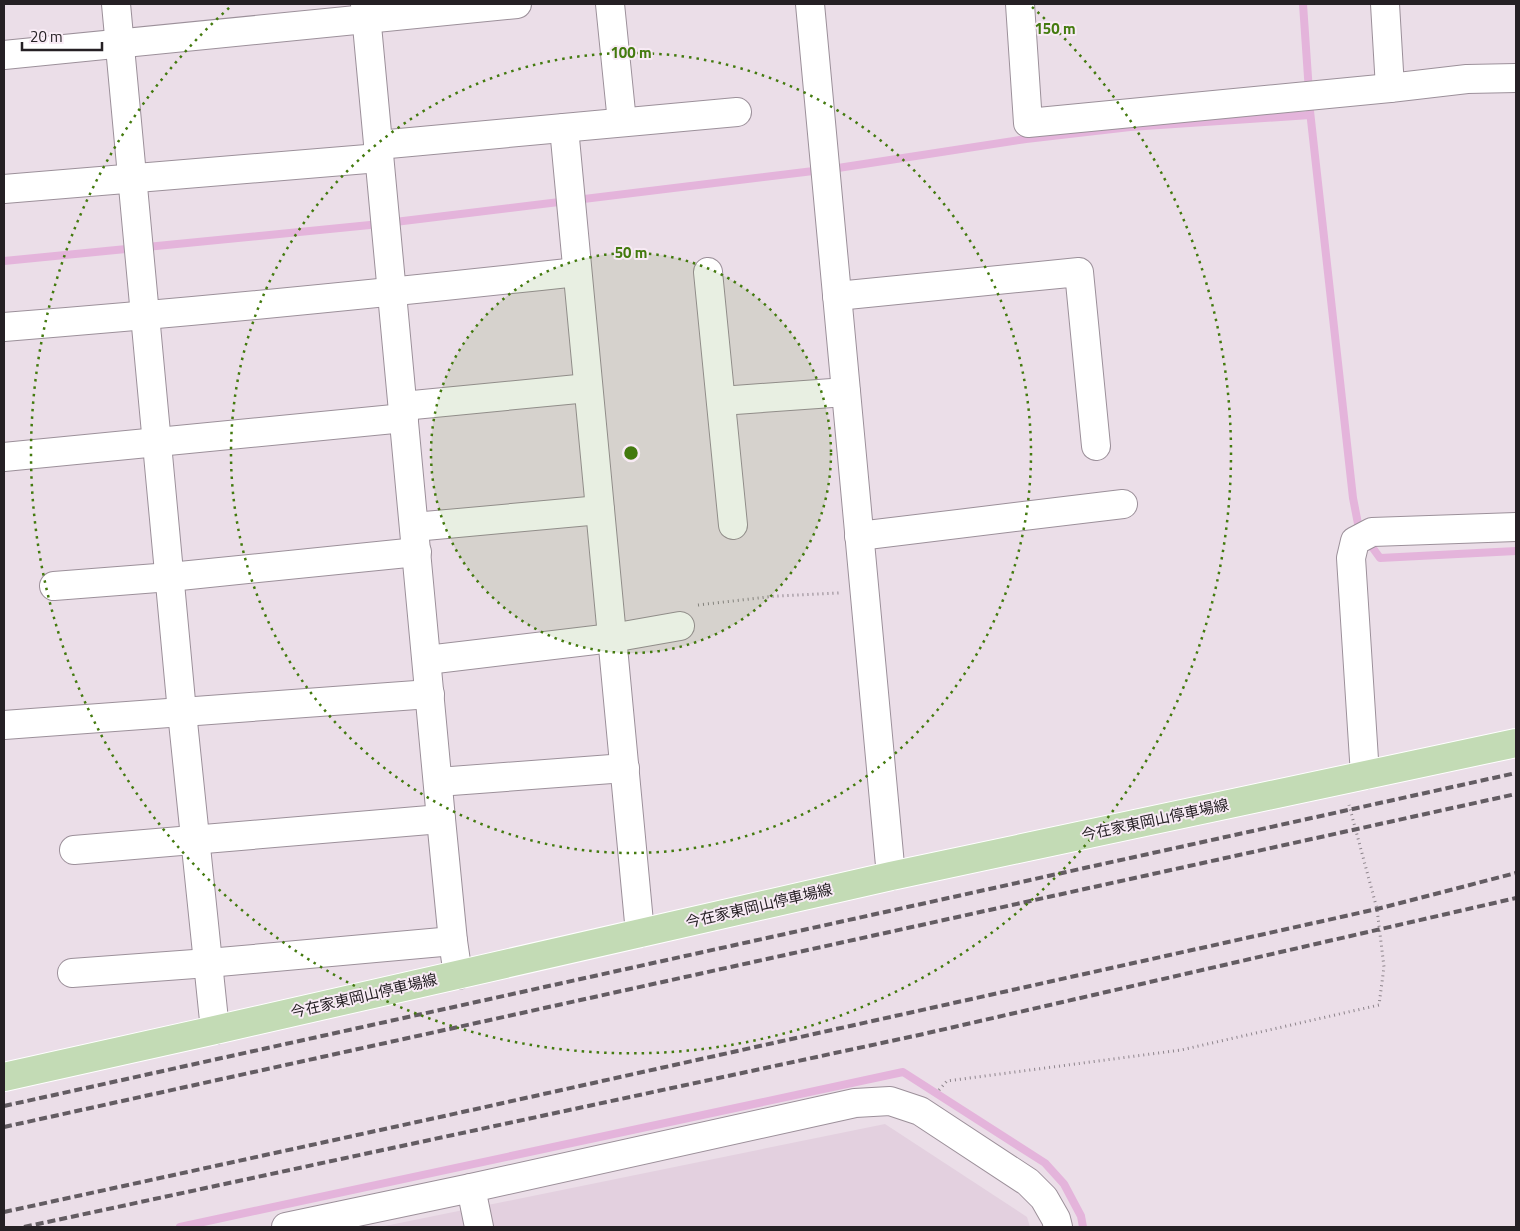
<svg xmlns="http://www.w3.org/2000/svg" width="1520" height="1231" viewBox="0 0 1520 1231" font-family="'Titillium Web','Noto Sans JP',sans-serif">
<style>
.built{fill:#e3d0df}
.lines{fill:none;stroke-linecap:round;stroke-linejoin:round}
.stream{stroke:#e4b4db;stroke-width:8}
.minor-casing{stroke:#9c909a;stroke-width:30}
.major-casing{stroke:#fff;stroke-width:30}
.path{stroke:#8d848b;stroke-width:3;stroke-dasharray:1 4;stroke-linecap:butt}
.minor{stroke:#fff;stroke-width:28}
.major{stroke:#c3dbb5;stroke-width:28}
.rail{stroke:#635c62;stroke-width:4;stroke-dasharray:8 4;stroke-linecap:butt}
.ring{fill:none;stroke:#437a0e;stroke-width:2.5;stroke-dasharray:2.5 5}
.labels{text-anchor:middle;stroke-width:4;stroke-linejoin:round;paint-order:stroke}
.street-label{font-size:15px;fill:#252024;stroke:#f8ebf5}
.centre{fill:#437a0e;stroke:#f8ebf5;stroke-width:2.5}
.ring-label{font-size:15px;text-anchor:middle;font-weight:bold;fill:#437a0e;stroke:#f8ebf5;stroke-width:4;stroke-linejoin:round;paint-order:stroke}
</style>
<rect width="100%" height="100%" fill="#ebdee8"/>
<!-- built -->
<path class="built" d="M885,1124L1027,1217L1030,1227H380Z"/>
<g class="lines">
<!-- stream -->
<g class="stream">
<path d="M1303,4L1309,92"/>
<path d="M1310,111L1353,498L1359,529L1380,558L1516,551"/>
<path d="M395,222L838,168L1026,139L1130,127L1310,115"/>
<path d="M4,261L370,225"/>
<path d="M180,1227L903,1072L1045,1163L1064,1184L1081,1216L1083,1227"/>
</g>
<!-- minor casing -->
<g class="minor-casing">
<g id="minor">
<path d="M116,4L182,712L215,1030"/>
<path d="M365,4L441,819L453,941L458,975"/>
<path d="M610,4L622,122"/>
<path d="M810,4L891,876"/>
<path d="M1020,4L1028,123L1390,88"/>
<path d="M1385,4L1390,88L1467,79L1516,78"/>
<path d="M4,55L517,4"/>
<path d="M564,128L640,933"/>
<path d="M378,145L737,112"/>
<path d="M4,189L379,158"/>
<path d="M708,272L733,525"/>
<path d="M837,296L1079,272L1096,446"/>
<path d="M4,327C195,312 386,293 577,272"/>
<path d="M721,401L846,392"/>
<path d="M403,406L588,388"/>
<path d="M4,457L404,418"/>
<path d="M414,527L600,510"/>
<path d="M859,536L1123,504"/>
<path d="M54,586L170,577L417,552"/>
<path d="M427,660L612,638L680,626"/>
<path d="M4,725L430,694"/>
<path d="M1365,775L1351,558L1355,541L1372,532L1516,527"/>
<path d="M438,782L625,768"/>
<path d="M74,850L441,819"/>
<path d="M72,973L208,963L453,941"/>
<path d="M471,1188L479,1227"/>
<path d="M286,1227L471,1188L855,1103L890,1101L920,1111L1028,1182L1044,1198L1056,1219L1058,1227"/>
</g>
</g>
<!-- major casing -->
<g class="major-casing">
<path id="major" d="M4,1077L215,1030L891,876L1516,743"/>
</g>
<!-- path -->
<g class="path">
<path d="M698,605L776,596L839,593"/>
<path d="M939,1090L947,1081L1181,1050L1379,1005L1384,967L1377,909L1349,805"/>
</g>
<!-- minor -->
<use href="#minor" class="minor"/>
<!-- major -->
<use href="#major" class="major"/>
<!-- rail -->
<g class="rail">
<path d="M4,1106L1516,773"/>
<path d="M4,1127L1516,794"/>
<path d="M4,1212L449,1115L1377,909L1516,873"/>
<path d="M24,1227L919,1035L1516,898"/>
</g>
</g>
<!-- distance rings -->
<circle cx="631" cy="453" r="200" fill="#437a0e" fill-opacity=".12"/>
<g class="ring">
<circle cx="631" cy="453" r="200"/>
<circle cx="631" cy="453" r="400"/>
<path d="M1032 7A600 600 0 1 1 230 7"/>
</g>
<g class="labels">
<!-- street labels -->
<g class="street-label">
<text transform="translate(1155 820) rotate(-12)" y="5">今在家東岡山停車場線</text>
<text transform="translate(759 906) rotate(-13)" y="5">今在家東岡山停車場線</text>
<text transform="translate(364 996) rotate(-13)" y="5">今在家東岡山停車場線</text>
</g>
</g>
<circle cx="631" cy="453" r="8" class="centre"/>
<g class="ring-label">
<text x="1055" y="34">150 m</text>
<text x="631" y="58">100 m</text>
<text x="631" y="258">50 m</text>
</g>
<!-- border -->
<rect width="1520" height="1231" fill="none" stroke="#252024" stroke-width="10"/>
<!-- scale -->
<path d="M22 42v8h80v-8" fill="none" stroke="#252024" stroke-width="2.5"/>
<text x="30" y="42" font-size="15" fill="#252024" stroke="#f8ebf5" stroke-width="4" paint-order="stroke">20 m</text>
</svg>
